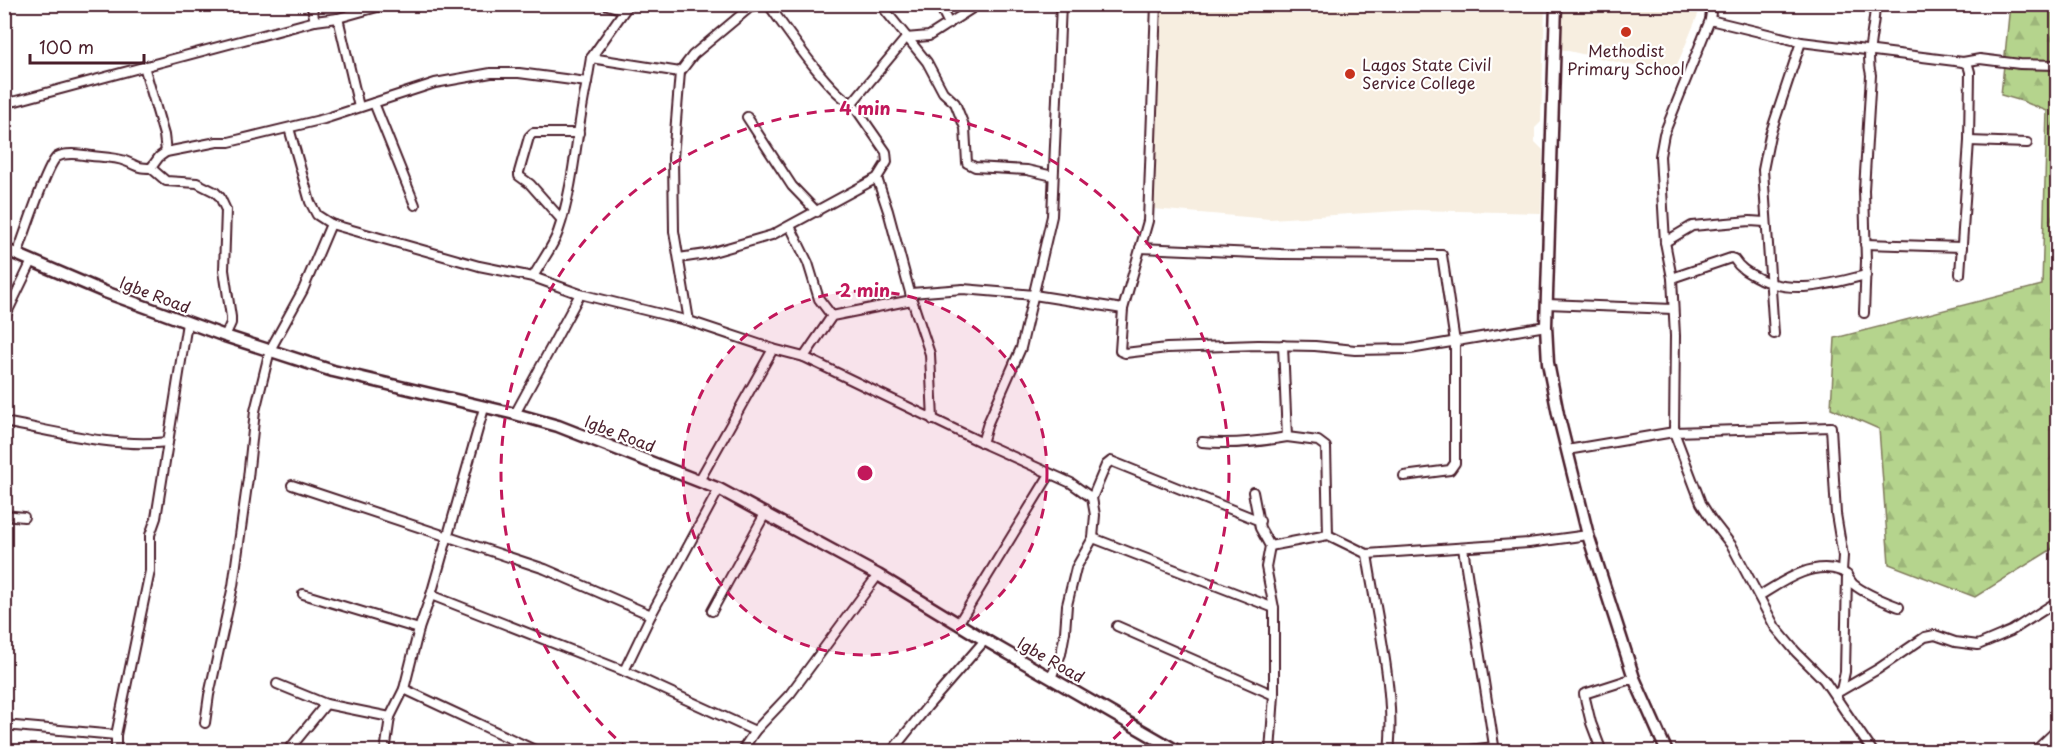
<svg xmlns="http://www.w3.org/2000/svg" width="2062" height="756" viewBox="0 0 2062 756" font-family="'Playpen Sans',sans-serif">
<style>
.built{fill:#f7eee0}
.forest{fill:url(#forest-firs);stroke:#807a5c;stroke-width:1.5}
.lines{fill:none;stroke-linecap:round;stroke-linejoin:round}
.street-casing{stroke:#4a1f2b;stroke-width:12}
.secondary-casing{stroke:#4a1f2b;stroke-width:15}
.street{stroke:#fff;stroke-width:8}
.secondary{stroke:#fff;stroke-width:10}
.ring{fill:none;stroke:#c2185b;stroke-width:3;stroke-dasharray:10 8}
.poi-dot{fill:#c8321e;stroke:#fff;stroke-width:2}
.labels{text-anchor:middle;stroke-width:4.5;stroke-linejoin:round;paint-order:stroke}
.poi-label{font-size:16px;fill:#4a1f2b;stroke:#fff}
.street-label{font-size:16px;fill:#4a1f2b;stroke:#fff}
.centre{fill:#c2185b;stroke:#fff;stroke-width:3}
.ring-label{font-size:18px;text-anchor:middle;font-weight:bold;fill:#c2185b;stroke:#fff;stroke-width:4.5;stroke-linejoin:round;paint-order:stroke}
</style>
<defs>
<pattern id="forest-firs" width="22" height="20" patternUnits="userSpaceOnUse" patternTransform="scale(1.5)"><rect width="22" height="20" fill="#b5d48d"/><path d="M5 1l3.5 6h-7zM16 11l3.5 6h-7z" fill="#9db67a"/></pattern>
</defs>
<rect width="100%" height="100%" fill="#fff"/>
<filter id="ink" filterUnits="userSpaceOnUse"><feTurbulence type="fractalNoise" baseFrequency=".0167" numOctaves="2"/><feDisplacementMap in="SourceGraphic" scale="12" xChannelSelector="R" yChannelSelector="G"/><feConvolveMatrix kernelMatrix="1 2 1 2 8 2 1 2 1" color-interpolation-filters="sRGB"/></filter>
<g filter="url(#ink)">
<!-- built -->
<g class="built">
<path d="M1160,5H1545L1541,122L1535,128V142L1543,150L1541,213L1414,210L1270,219L1153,209Z"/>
<path d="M1562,5V4L1702,5L1673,75L1560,49Z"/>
</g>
<!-- forest -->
<path class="forest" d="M2010,5H2057V546L1975,597L1889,564L1879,429L1831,408L1835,338L2042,285L2047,111L2022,101L2001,95Z"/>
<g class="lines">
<!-- street casing -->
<g class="street-casing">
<g id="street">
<path d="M311,4L315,21"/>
<path d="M604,4L624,10"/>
<path d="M629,4L591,58L680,72"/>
<path d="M880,4L927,62L943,92L955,103L965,128L967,163L975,167L1027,170L1053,176"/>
<path d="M939,4L949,24"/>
<path d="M1156,4L1148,221L1123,309L1120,351L1125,353L1167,348L1258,345L1315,346L1355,350L1410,349L1546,326"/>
<path d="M1712,4L1710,20L1664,134L1660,156L1665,242L1672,278L1675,336L1674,432L1701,503L1711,519L1732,546L1775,627L1796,652L1824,680L1873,752"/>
<path d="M338,18L359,107"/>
<path d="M1710,20L1801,42L1963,62L1968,65L1970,72L1969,141L1960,274"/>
<path d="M1963,62L1980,59L2020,64L2058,65"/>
<path d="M144,66L164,135L166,152"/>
<path d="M4,102L16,101L315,21L338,18L388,4"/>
<path d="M374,103L415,205"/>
<path d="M852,103L906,38L929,36L979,4"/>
<path d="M747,117L792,186L817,212"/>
<path d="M289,128L310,202L317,215L331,224L479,266L533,277L580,294L689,321L773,349L804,357L987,445L1071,483L1092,498L1095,515L1093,538L1076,568L1067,605L1065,632L1061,654L1051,678"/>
<path d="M1969,141L2027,143"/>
<path d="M151,168L166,181L197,183L215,192L220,197L226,210L224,270L231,317V323L225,336"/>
<path d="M877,178L888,211L912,300L930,354L933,420"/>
<path d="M561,219L530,184L519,176V172L529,137L533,133H579"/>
<path d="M790,226L808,263L819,299L832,316"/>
<path d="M1665,242L1692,226L1750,221L1765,222"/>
<path d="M1865,244L1962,247"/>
<path d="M1140,248L1281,254L1442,255L1455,342V463L1450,470L1404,476"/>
<path d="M17,255C23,239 47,164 57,157C64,153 77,154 84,155C96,157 116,157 125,161C138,166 136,168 151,168L159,157L166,152L217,142H229L324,119L435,83L491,73H519L587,82L591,58"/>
<path d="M679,258L706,254L772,235L877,178L887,162L886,152L852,103C831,96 784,26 768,4"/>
<path d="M533,277C541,262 553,247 558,232C575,184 576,131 587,82"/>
<path d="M1672,278L1731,258L1734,259C1741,270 1749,273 1760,279C1793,295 1831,284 1866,275"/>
<path d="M911,293L963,289L1034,295L1123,309"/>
<path d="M1547,304L1673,309"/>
<path d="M1864,313L1866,261L1864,190L1871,75C1865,53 1875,28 1875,4"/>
<path d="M4,319L32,261"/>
<path d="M689,321L674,231L673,158L680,72L693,55L754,4"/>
<path d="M1774,334L1763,170L1770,135L1801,42"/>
<path d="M1283,345L1287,437L1318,441L1326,447L1328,535"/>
<path d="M804,357L832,316L912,300"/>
<path d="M515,414L580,294"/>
<path d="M4,422C58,432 113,448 168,442"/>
<path d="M1202,442C1231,445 1258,442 1287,437"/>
<path d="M982,443L988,423L1021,348L1052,216L1061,4"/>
<path d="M1567,450L1674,432L1831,427L1836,514L1843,556L1842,571"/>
<path d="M699,481L773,349"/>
<path d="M292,485L545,569L651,615"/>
<path d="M1253,492L1260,528L1270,546L1266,567L1274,608V695L1270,752"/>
<path d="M1092,498L1106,465L1111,461L1260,521"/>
<path d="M4,515L24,517"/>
<path d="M1093,538L1274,608"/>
<path d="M1270,546L1328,535L1367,554L1529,543L1588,535"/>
<path d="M1463,548L1495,752"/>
<path d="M1367,554C1376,615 1396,691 1389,752"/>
<path d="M303,594L419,629"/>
<path d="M431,595L624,671L755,731"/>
<path d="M1759,596C1782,582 1812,560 1841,571C1847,573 1849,580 1853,584C1865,594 1884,601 1899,607"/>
<path d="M712,611L766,512"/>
<path d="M958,624L1050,474"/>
<path d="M1117,626L1274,695"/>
<path d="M624,671L651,615L719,489"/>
<path d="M277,684L326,704L390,717"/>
<path d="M404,689L539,752"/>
<path d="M1841,690L1845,672L1847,575"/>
<path d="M1835,694L1878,669L1925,637L1935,635L1955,642L1978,645L2011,631L2058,601"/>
<path d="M205,723L209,695L233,586L248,478L255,411L270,350L303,290L331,224"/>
<path d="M4,725L116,735"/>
<path d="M116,752V735L150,571V535L156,518L187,323"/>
<path d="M287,752L326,704"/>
<path d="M385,752L390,717L404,689L419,629L431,595L484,408"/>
<path d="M741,752L755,731L790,694L878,575"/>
<path d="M891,752L927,707L985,640"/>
<path d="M1452,752L1494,747"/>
<path d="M1602,752L1591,723L1584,694L1634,678"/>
<path d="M2034,752L2058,729"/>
</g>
</g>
<!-- secondary casing -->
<g class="secondary-casing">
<g id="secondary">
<path d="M1556,4L1546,326L1548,363L1558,414L1588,535L1634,678L1667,752"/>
<path d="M4,249L105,292L225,336L333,371L515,414L558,426L719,489L878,575L985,640L1179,752"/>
</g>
</g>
<!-- street -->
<use href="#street" class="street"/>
<!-- secondary -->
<use href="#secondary" class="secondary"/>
</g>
</g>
<!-- distance rings -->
<circle cx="865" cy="473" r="182" fill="#c2185b" fill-opacity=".12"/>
<g class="ring">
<circle cx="865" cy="473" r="182"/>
<path d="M629 750A364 364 0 1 1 1101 750"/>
</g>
<!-- markers -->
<g class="poi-dot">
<circle cx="1626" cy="32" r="6"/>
<circle cx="1350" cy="74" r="6"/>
</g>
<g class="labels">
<!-- poi labels -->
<g class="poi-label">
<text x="1626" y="57">Methodist<tspan x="1626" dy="18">Primary School</tspan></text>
<text x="1362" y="71" text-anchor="start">Lagos State Civil<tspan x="1362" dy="18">Service College</tspan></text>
</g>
<!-- street labels -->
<g class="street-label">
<text transform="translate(155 295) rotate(21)" y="6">Igbe Road</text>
<text transform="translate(620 434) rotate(21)" y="6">Igbe Road</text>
<text transform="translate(1051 660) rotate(30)" y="6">Igbe Road</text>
</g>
</g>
<circle cx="865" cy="473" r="9" class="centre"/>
<g class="ring-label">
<text x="865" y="115">4 min</text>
<text x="865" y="297">2 min</text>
</g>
<!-- margin -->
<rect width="2062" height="756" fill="none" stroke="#fff" stroke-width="24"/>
<rect x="12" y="12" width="2038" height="732" fill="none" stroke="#4a1f2b" stroke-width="2" filter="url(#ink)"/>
<!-- scale -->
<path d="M30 54v9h114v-9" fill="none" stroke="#4a1f2b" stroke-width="3"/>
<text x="39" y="54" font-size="18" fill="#4a1f2b" stroke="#ffffff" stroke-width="4.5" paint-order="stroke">100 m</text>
</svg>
